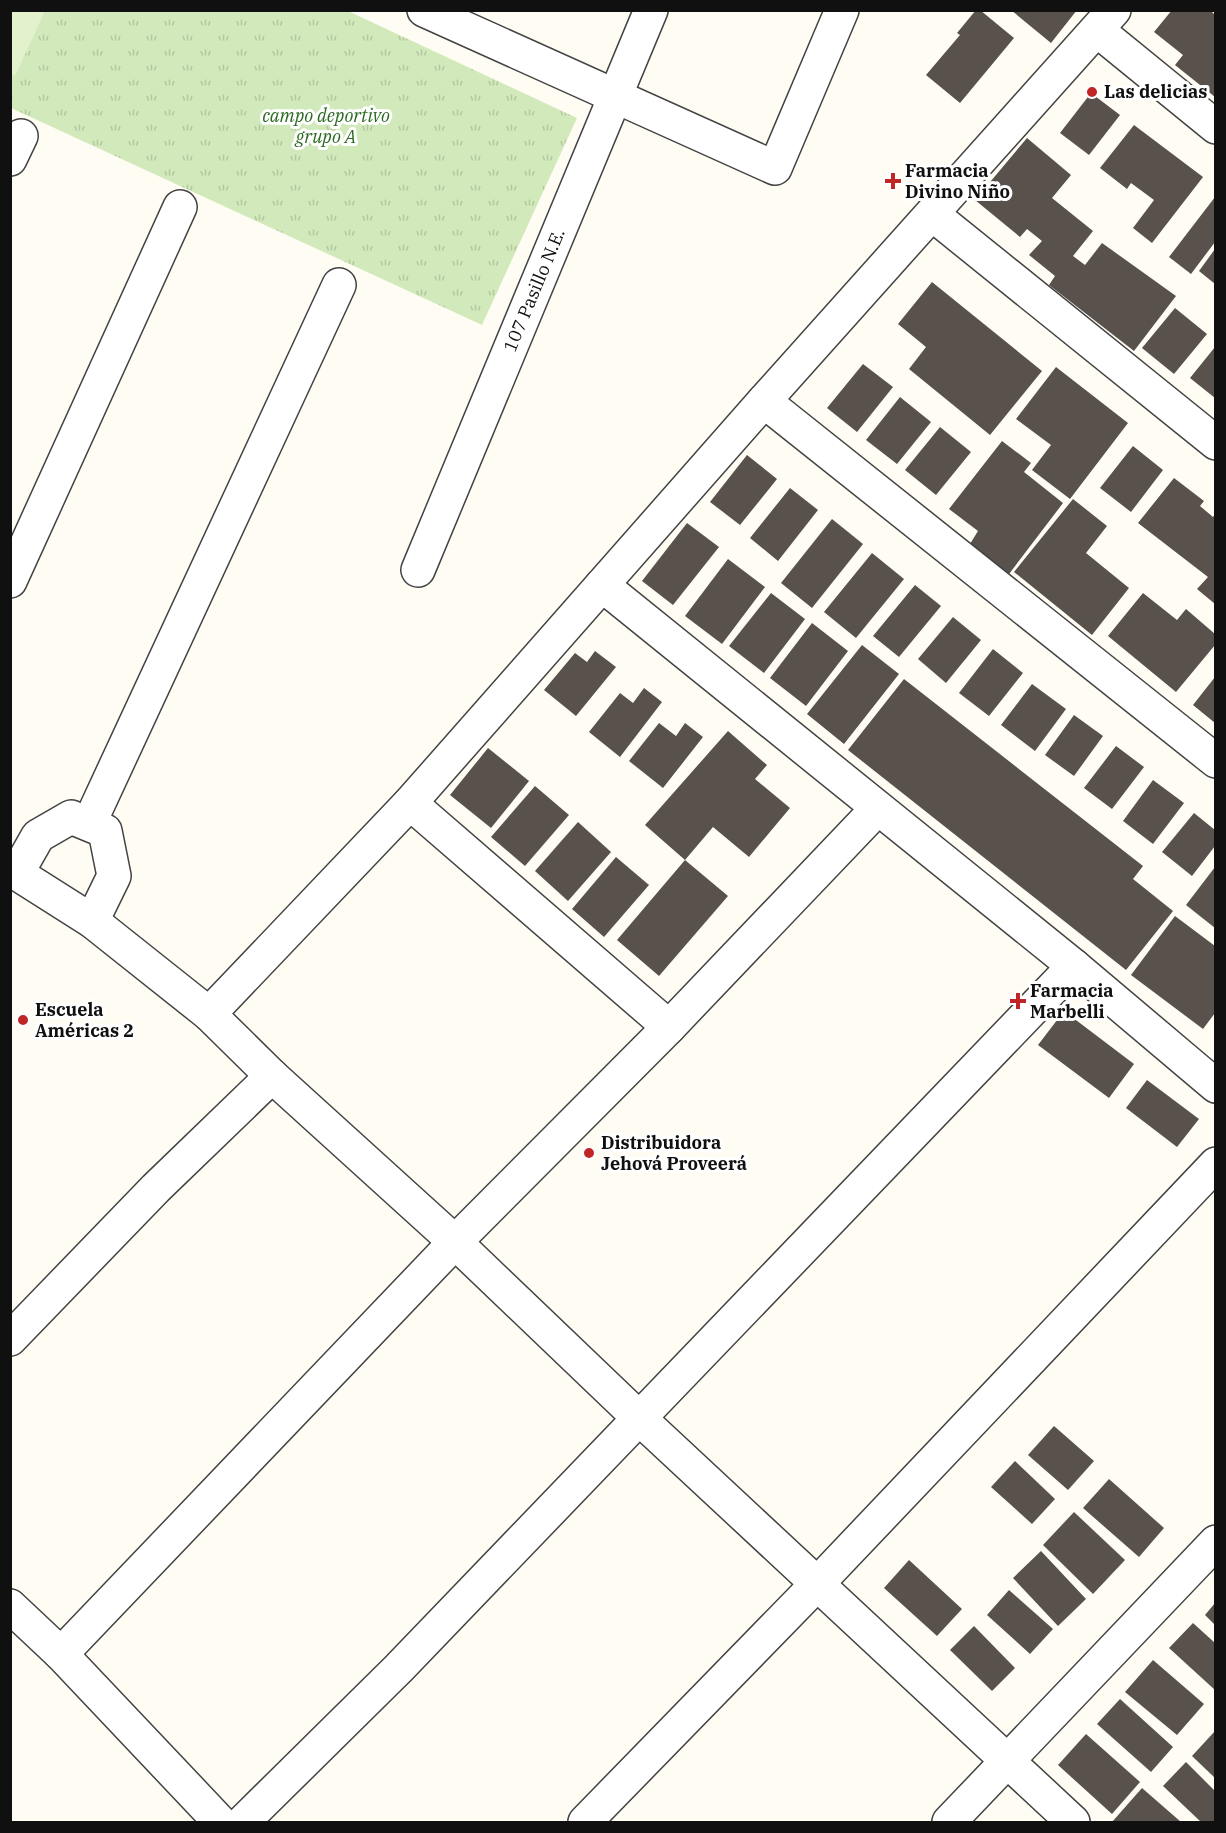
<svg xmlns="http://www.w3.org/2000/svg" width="1226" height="1833" viewBox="0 0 1226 1833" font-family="'IBM Plex Serif',serif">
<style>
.park{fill:url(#park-tufts)}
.pitch{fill:#e3f1cd}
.building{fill:#59514c}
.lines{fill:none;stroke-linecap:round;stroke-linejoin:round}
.minor-casing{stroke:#434343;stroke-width:36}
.minor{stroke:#fff;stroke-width:33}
.poi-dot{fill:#c12627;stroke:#fff;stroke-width:2}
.labels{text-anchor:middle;stroke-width:6;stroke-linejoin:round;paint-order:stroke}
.poi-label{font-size:18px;font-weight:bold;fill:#101010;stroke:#fff;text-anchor:start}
.park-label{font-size:18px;font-style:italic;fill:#2b691f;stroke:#fff}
.street-label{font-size:18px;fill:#101010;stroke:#fff}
</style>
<defs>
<pattern id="park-tufts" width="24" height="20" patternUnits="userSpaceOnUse" patternTransform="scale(1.5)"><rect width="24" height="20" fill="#d2eabb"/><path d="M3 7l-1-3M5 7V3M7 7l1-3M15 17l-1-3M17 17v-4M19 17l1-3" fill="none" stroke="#b3c8a0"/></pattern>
</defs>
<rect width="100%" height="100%" fill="#fffdf3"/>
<!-- park -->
<path class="park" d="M10,11H348L577,118L482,325L11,108Z"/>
<!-- pitch -->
<path class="pitch" d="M11,10L45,11L15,76L11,74Z"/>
<!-- building -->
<g class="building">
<path d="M976,10H980L1014,38L960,103L926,75L960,35L957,33Z"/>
<path d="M1011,10H1077L1051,43Z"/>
<path d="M1172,10H1210L1215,15V97L1175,65L1183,55L1154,32Z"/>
<path d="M1091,93L1120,115L1089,155L1060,133Z"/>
<path d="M1134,125L1203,177L1152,243L1133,228L1154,200L1131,183L1127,189L1100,168Z"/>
<path d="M1027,138L1071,175L1052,198L1093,231L1073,256L1085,265L1102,243L1176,296L1134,351L1049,285L1055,276L1029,255L1042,241L1027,229L1020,237L975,200Z"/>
<path d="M1215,197V242L1191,274L1169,257Z"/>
<path d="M1215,249V284L1199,271Z"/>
<path d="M932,282L1042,371L990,435L909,369L926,347L898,324Z"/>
<path d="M1175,308L1207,334L1174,374L1142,348Z"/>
<path d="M1215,347V398L1190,378Z"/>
<path d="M863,364L893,387L857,432L827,408Z"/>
<path d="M1056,367L1128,423L1070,499L1032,470L1051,445L1016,419Z"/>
<path d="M900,397L931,422L897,464L866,440Z"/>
<path d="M940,427L971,452L936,495L905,470Z"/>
<path d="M1002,441L1031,463L1024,472L1063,503L1009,574L970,544L978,531L949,509Z"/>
<path d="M1133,446L1163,470L1131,512L1100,488Z"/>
<path d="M747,455L777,479L740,525L710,502Z"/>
<path d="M1174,478L1204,501L1200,506L1213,517L1215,514V604L1197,589L1208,577L1138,523Z"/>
<path d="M790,488L818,510L778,561L750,538Z"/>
<path d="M1073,499L1107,526L1086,553L1129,588L1092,635L1014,572Z"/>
<path d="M832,519L863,544L812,608L781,583Z"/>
<path d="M687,523L719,547L673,605L642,581Z"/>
<path d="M872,553L904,579L856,638L824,612Z"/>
<path d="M728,559L765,587L722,644L685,616Z"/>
<path d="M915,585L941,606L899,657L873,636Z"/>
<path d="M771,593L805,619L764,673L729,646Z"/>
<path d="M1143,593L1177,620L1186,609L1215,634V645L1176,692L1108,636Z"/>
<path d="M953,617L981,640L946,683L918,659Z"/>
<path d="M812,623L848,651L806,706L770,678Z"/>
<path d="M862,645L899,674L844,744L807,714Z"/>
<path d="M993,649L1023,673L989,716L959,693Z"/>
<path d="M595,651L616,667L576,716L544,690L575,653L587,662Z"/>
<path d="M1215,677V723L1193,705Z"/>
<path d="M904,679L1143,866L1133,879L1173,911L1126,970L848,750Z"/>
<path d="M1032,684L1066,709L1035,751L1001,725Z"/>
<path d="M644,688L662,702L620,757L589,732L620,693L633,703Z"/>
<path d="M1074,715L1103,736L1074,776L1045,755Z"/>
<path d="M659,723L676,736L685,723L703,737L663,788L629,761Z"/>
<path d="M728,731L767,765L755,779L790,808L749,857L713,827L685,860L645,825Z"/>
<path d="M1116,746L1144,767L1112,809L1084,788Z"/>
<path d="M488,748L529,781L491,828L450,795Z"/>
<path d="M1153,780L1184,803L1153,844L1123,821Z"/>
<path d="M535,786L569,815L525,866L491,837Z"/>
<path d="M1194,813L1215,830V846L1192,876L1162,852Z"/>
<path d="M578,822L611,852L568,901L535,871Z"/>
<path d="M616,857L649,885L604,937L572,909Z"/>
<path d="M685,860L728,896L659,976L617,940Z"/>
<path d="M1215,867V928L1186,905Z"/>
<path d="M1175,916L1215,946V1013L1203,1029L1131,975Z"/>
<path d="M1064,1011L1134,1064L1109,1098L1038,1045Z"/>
<path d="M1147,1080L1199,1119L1177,1147L1126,1108Z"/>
<path d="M1054,1426L1094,1461L1068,1490L1028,1455Z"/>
<path d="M1015,1461L1055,1499L1032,1524L991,1487Z"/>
<path d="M1109,1479L1164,1528L1139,1557L1083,1508Z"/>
<path d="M1074,1512L1125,1560L1093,1594L1043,1545Z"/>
<path d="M1041,1551L1086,1599L1058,1626L1013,1578Z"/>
<path d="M909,1560L962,1609L937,1636L884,1588Z"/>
<path d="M1009,1590L1053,1629L1030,1654L987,1615Z"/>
<path d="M1215,1603V1625L1205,1615Z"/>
<path d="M1193,1623L1215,1643V1690L1169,1648Z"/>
<path d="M974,1626L1015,1668L992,1691L950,1650Z"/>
<path d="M1153,1660L1204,1704L1177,1735L1125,1692Z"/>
<path d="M1120,1699L1173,1747L1151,1772L1097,1724Z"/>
<path d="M1215,1731V1778L1192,1756Z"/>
<path d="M1086,1734L1140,1782L1112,1814L1058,1765Z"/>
<path d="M1186,1762L1215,1791V1822H1201L1163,1786Z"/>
<path d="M1142,1788L1181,1822H1112Z"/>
</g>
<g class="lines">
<!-- minor casing -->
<g class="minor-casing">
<g id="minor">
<path d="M424,10L775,168L842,10"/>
<path d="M1097,30L1216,127"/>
<path d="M10,159L21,136"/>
<path d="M932,214L1216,443"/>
<path d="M764,401L1216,761"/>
<path id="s1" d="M418,570L651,10"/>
<path d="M10,581L180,207"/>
<path d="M602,585L1074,966L1216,1086"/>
<path d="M410,803L669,1027"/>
<path d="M89,824L339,285"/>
<path d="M10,869L92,921L209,1014L272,1076L455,1242L638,1417L1073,1822"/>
<path d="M17,873L38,836L71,817L105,831L114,876L92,921"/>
<path d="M209,1014L410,803L764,401L1114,10"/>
<path d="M10,1339L156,1188L272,1076"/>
<path d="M10,1606L61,1654L220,1822"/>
<path d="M61,1654L455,1242L669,1027L877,809"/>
<path d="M243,1822L399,1668L1074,966"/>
<path d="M585,1822L817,1584L1216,1164"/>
<path d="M949,1822L1216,1542"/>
</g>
</g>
<!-- minor -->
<use href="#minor" class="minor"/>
</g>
<!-- markers -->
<g class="poi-dot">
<circle cx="1092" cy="92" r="6"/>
<path d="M890 172h6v6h6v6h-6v6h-6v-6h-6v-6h6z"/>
<path d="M1015 992h6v6h6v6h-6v6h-6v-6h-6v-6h6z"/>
<circle cx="23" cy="1020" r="6"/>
<circle cx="589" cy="1153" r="6"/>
</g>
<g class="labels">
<!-- poi labels -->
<g class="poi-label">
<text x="1104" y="98">Las delicias</text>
<text x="905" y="177">Farmacia<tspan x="905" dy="21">Divino Niño</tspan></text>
<text x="1030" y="997">Farmacia<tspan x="1030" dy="21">Marbelli</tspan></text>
<text x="35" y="1016">Escuela<tspan x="35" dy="21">Américas 2</tspan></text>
<text x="601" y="1149">Distribuidora<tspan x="601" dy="21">Jehová Proveerá</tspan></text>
</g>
<!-- park labels -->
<g class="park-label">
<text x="326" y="122">campo deportivo<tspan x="326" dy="21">grupo A</tspan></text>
</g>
<!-- street labels -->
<g class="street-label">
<text dy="6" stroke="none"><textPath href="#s1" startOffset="303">107 Pasillo N.E.</textPath></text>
</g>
</g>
<!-- border -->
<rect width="1226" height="1833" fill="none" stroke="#101010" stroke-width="24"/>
</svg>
